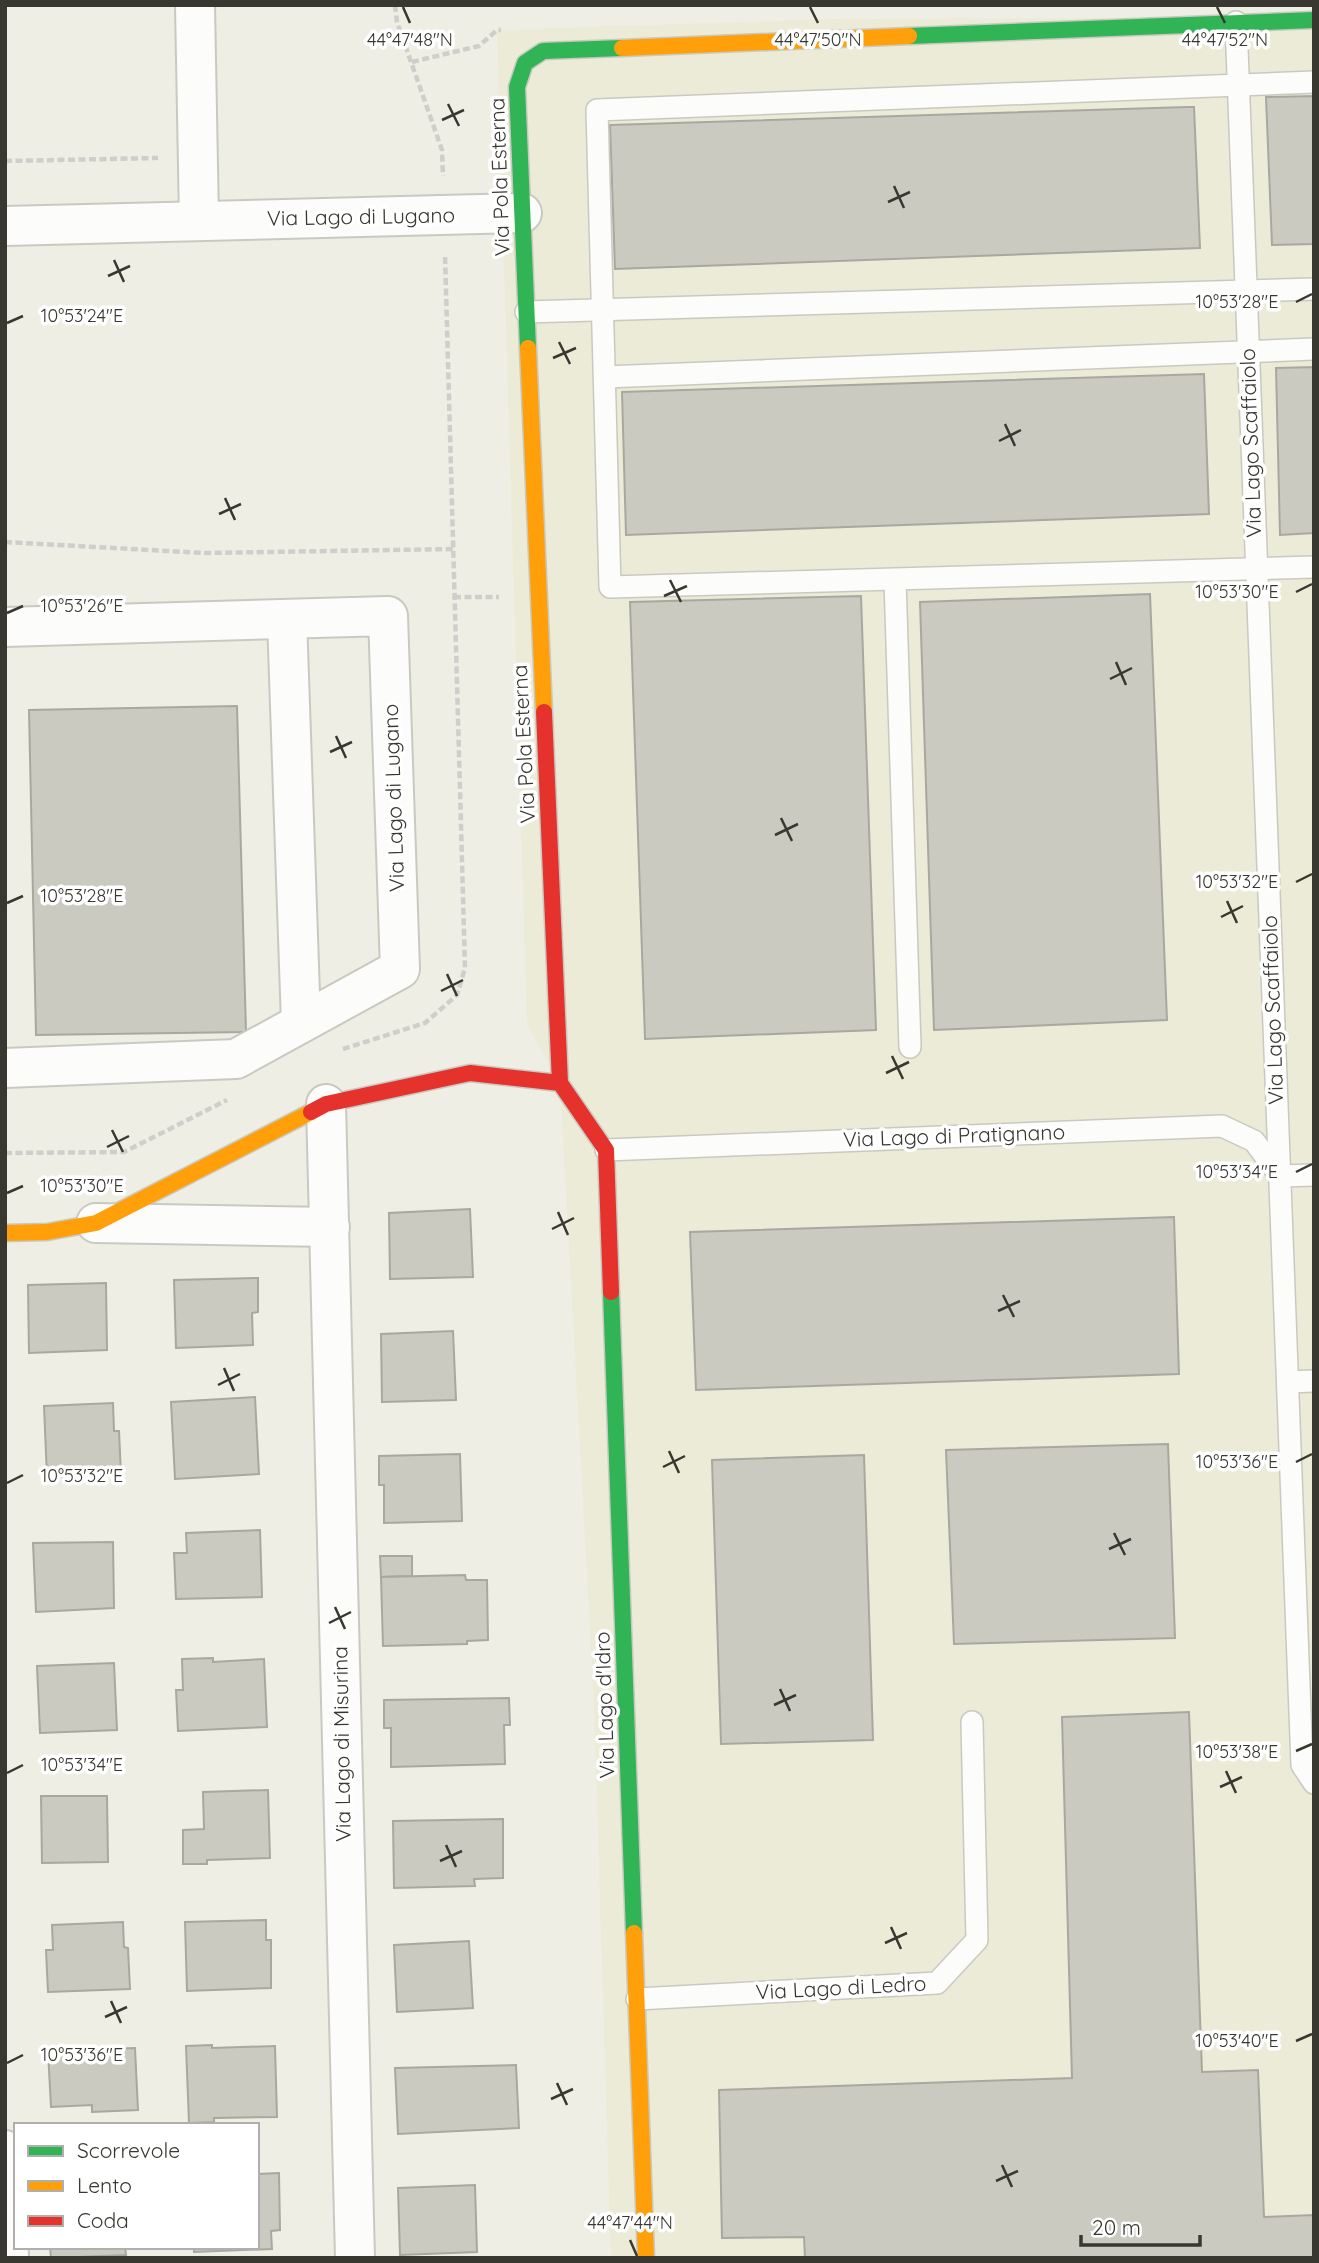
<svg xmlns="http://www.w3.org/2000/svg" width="1319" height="2263" viewBox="0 0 1319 2263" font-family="Quicksand,sans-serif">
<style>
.built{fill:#ebebd7}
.building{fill:#cacac1;stroke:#a8a8a0;stroke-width:2}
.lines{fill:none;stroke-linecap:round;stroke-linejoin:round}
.lane-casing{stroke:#cac9c1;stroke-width:24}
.street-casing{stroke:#cac9c1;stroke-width:42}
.fast-casing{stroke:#cac9c1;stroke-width:19}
.slow-casing{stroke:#cac9c1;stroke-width:19}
.jam-casing{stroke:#cac9c1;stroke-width:19}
.path{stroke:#cececb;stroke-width:4.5;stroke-dasharray:7 3.5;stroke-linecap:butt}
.lane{stroke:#fcfcfb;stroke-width:21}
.street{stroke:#fcfcfb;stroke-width:38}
.fast{stroke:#30b455;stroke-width:16}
.slow{stroke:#ff9f0a;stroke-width:16}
.jam{stroke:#e5322d;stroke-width:16}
.ticks{fill:none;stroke:#383831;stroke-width:2.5}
.labels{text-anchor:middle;stroke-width:7;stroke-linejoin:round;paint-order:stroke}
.street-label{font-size:21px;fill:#383831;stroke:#fff}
.ticks-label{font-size:18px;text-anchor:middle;fill:#383831;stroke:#fff;stroke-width:7;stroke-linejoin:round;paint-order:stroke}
</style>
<rect width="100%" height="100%" fill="#eeeee4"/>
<!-- built -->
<path class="built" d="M1314,18V2258H611L594,1704L560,1083L527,1025L497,30L829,19Z"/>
<!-- building -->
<g class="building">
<path d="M1314,96V244L1272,245L1266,97Z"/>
<path d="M1188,107H1194L1200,248L615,269L610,125Z"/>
<path d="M1314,367V533L1280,535L1276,368Z"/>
<path d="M1204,374L1209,514L626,535L622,392Z"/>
<path d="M1150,594L1167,1020L934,1030L920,602Z"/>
<path d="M861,596L876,1030L645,1039L630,602Z"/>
<path d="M237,706L246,1032L36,1035L29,710Z"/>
<path d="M470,1209L473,1277L390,1279L389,1213Z"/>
<path d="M1174,1217L1179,1374L696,1390L690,1232Z"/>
<path d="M258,1278V1312L252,1313L253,1345L176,1348L174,1280Z"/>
<path d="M106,1283L107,1350L29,1353L28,1285Z"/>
<path d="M453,1331L456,1400L382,1402L381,1334Z"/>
<path d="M255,1397L259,1474L175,1479L171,1402Z"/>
<path d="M113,1403L114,1431H119L121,1474L47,1477L44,1406Z"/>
<path d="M1168,1444L1175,1638L954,1644L946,1450Z"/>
<path d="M460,1454L462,1521L384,1523V1485H379V1456Z"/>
<path d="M864,1455L873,1740L721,1744L712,1460Z"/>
<path d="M260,1530L262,1597L176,1599L174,1553H187L186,1533Z"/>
<path d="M113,1542L114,1608L36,1612L33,1543Z"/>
<path d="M380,1556H412V1576L381,1577Z"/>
<path d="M465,1575L466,1580H487L488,1640L467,1641V1644L383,1646L381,1577Z"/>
<path d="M213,1658V1662L264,1659L267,1727L178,1731L176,1690H183L182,1659Z"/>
<path d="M114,1663L117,1730L40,1733L37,1666Z"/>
<path d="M509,1698L510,1725H504L505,1764L391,1767V1728H384V1700Z"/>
<path d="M1189,1712L1202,2072L1258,2070L1264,2217L1314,2215V2258H805L804,2237L722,2238L719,2090L1072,2078L1062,1717Z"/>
<path d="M268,1790L270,1858L207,1860V1864H183V1830L204,1829L203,1792Z"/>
<path d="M41,1796H107L108,1862L42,1863Z"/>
<path d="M503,1819V1878L474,1879L475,1886L394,1888L393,1821Z"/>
<path d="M266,1920V1940H271V1988L187,1991L185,1922Z"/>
<path d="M123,1922L124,1947L128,1948L130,1989L48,1992L46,1950H53L52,1925Z"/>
<path d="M469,1941L473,2008L397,2012L394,1945Z"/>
<path d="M212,2045V2048L275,2046L277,2117L214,2118V2122L189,2123L186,2046Z"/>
<path d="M135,2048L138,2110L92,2112V2105L51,2107L48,2051Z"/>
<path d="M516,2065L519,2128L398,2134L395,2068Z"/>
<path d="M279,2173L280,2230L271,2231L272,2249L194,2252V2247H257V2174Z"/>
<path d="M475,2185L477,2252L400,2255L398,2188Z"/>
<path d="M50,2247H125L126,2255L51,2258Z"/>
</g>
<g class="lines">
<!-- lane casing -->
<g class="lane-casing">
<g id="lane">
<path d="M1236,22L1302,1765L1314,1783"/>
<path d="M1314,82L597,110L610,587L1314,567"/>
<path d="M526,312L1314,289"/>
<path d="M605,377L1314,349"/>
<path d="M895,580L910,1047"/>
<path d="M606,1150L1222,1126L1254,1141L1280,1176"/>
<path d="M1280,1176L1314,1175"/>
<path d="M1288,1382L1314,1381"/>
<path d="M637,1999L937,1983L977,1940L972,1722"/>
</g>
</g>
<!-- street casing -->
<g class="street-casing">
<g id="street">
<path d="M195,5L199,221"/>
<path d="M5,226L522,213"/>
<path d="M287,619L301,1023"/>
<path d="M5,627L388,616L400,969L236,1059L5,1068"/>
<path d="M326,1104L355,2258"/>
<path d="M96,1223L330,1227"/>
<path d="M5,2150L9,2258"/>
</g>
</g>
<!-- fast casing -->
<g class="fast-casing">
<g id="fast">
<path d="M909,36L1314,20"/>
<path d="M528,348L517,87L525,63L543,51L622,48"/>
<path d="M611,1292L634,1933"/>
</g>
</g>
<!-- slow casing -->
<g class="slow-casing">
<g id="slow">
<path d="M622,48L909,36"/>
<path d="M528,348L544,712"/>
<path d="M5,1233L47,1232L96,1223L311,1112"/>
<path d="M634,1933L646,2258"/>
</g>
</g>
<!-- jam casing -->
<g class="jam-casing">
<g id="jam">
<path d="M544,712L560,1083"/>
<path d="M311,1112L326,1104L470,1073L560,1083L606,1150L611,1292"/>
</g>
</g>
<!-- path -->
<g class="path">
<path d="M395,5L397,22L442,150L443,176"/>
<path d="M412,62L479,46L497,30H501"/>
<path d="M5,161L158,158"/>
<path d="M5,542L204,553L454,549"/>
<path d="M454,597H499"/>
<path d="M343,1049L425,1023L457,995L465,968L445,255"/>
<path d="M5,1153L124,1152L227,1100"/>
</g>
<!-- lane -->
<use href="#lane" class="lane"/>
<!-- street -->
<use href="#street" class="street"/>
<!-- fast -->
<use href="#fast" class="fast"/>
<!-- slow -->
<use href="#slow" class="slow"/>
<!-- jam -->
<use href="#jam" class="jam"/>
</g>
<!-- ticks -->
<path class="ticks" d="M403,7L410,23M810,7L818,23M1217,7L1225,23M448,104L459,126M442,120L464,110M894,186L904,208M888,202L910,192M114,260L124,282M108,276L130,266M1296,302L1312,294M7,323L23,316M559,342L570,364M553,358L576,348M1005,424L1015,446M999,441L1021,430M225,498L235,520M219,514L241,504M670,580L681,602M1296,592L1312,584M664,596L687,586M7,613L23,606M1116,662L1126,685M1110,679L1132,668M336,736L346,758M330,752L352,742M781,818L792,841M775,835L798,824M1296,882L1312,874M1227,901L1237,923M7,903L23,896M1221,917L1243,906M447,974L457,996M441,991L463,980M892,1056L903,1079M886,1073L909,1062M112,1130L123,1152M107,1147L129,1136M1296,1172L1312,1164M7,1193L23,1186M558,1212L568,1235M552,1229L574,1218M1003,1295L1014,1317M998,1311L1020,1301M224,1368L234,1391M218,1385L240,1374M669,1451L679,1473M1296,1462L1312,1454M663,1467L685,1456M7,1483L23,1475M1114,1533L1125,1555M1109,1549L1131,1539M335,1607L345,1629M329,1623L351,1612M780,1689L790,1711M774,1705L796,1695M1296,1751L1312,1744M1226,1771L1236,1793M7,1773L23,1765M1220,1787L1242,1777M446,1845L456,1867M440,1861L462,1851M891,1927L901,1949M885,1943L907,1933M111,2001L121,2023M105,2017L127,2007M1296,2041L1312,2034M7,2063L23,2055M557,2083L567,2105M551,2099L573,2089M1002,2165L1012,2187M996,2181L1018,2171M630,2240L637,2256"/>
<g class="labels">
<!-- street labels -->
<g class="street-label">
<text transform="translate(500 177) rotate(-92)" y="7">Via Pola Esterna</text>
<text transform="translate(361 217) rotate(-1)" y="7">Via Lago di Lugano</text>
<text transform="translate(1251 443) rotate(-92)" y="7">Via Lago Scaffaiolo</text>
<text transform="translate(524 744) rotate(-93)" y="7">Via Pola Esterna</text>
<text transform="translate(394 798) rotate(-92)" y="7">Via Lago di Lugano</text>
<text transform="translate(1273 1010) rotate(-92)" y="7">Via Lago Scaffaiolo</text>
<text transform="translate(954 1136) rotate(-2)" y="7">Via Lago di Pratignano</text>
<text transform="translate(605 1705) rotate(-92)" y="7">Via Lago d'Idro</text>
<text transform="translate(342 1744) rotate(-91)" y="7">Via Lago di Misurina</text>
<text transform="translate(841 1988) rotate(-3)" y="7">Via Lago di Ledro</text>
</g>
</g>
<g class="ticks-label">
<text x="410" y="46">44°47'48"N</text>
<text x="818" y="46">44°47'50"N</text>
<text x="1225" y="46">44°47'52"N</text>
<text x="1237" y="308">10°53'28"E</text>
<text x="82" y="322">10°53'24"E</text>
<text x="1237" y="598">10°53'30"E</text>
<text x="82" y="612">10°53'26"E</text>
<text x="1237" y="888">10°53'32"E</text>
<text x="82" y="902">10°53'28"E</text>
<text x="1237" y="1178">10°53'34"E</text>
<text x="82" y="1192">10°53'30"E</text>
<text x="1237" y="1468">10°53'36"E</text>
<text x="82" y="1482">10°53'32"E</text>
<text x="1237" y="1758">10°53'38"E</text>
<text x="82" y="1771">10°53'34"E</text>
<text x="1237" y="2047">10°53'40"E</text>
<text x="82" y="2061">10°53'36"E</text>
<text x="630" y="2229">44°47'44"N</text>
</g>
<!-- border -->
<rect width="1319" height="2263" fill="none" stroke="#383831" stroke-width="14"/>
<!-- legend -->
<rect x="14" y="2123" width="245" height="126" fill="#ffffff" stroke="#afafad" stroke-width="2"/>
<rect x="28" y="2146" width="35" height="10" fill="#30b455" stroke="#afafad" stroke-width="2"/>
<text x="77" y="2158" font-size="21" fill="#383831">Scorrevole</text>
<rect x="28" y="2181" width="35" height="10" fill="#ff9f0a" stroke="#afafad" stroke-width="2"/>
<text x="77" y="2193" font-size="21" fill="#383831">Lento</text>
<rect x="28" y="2216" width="35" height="10" fill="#e5322d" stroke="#afafad" stroke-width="2"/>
<text x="77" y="2228" font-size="21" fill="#383831">Coda</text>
<!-- scale -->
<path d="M1081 2235v10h119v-10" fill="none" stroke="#383831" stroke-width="3.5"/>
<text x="1092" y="2235" font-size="21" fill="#383831" stroke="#ffffff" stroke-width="5" paint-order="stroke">20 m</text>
</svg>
